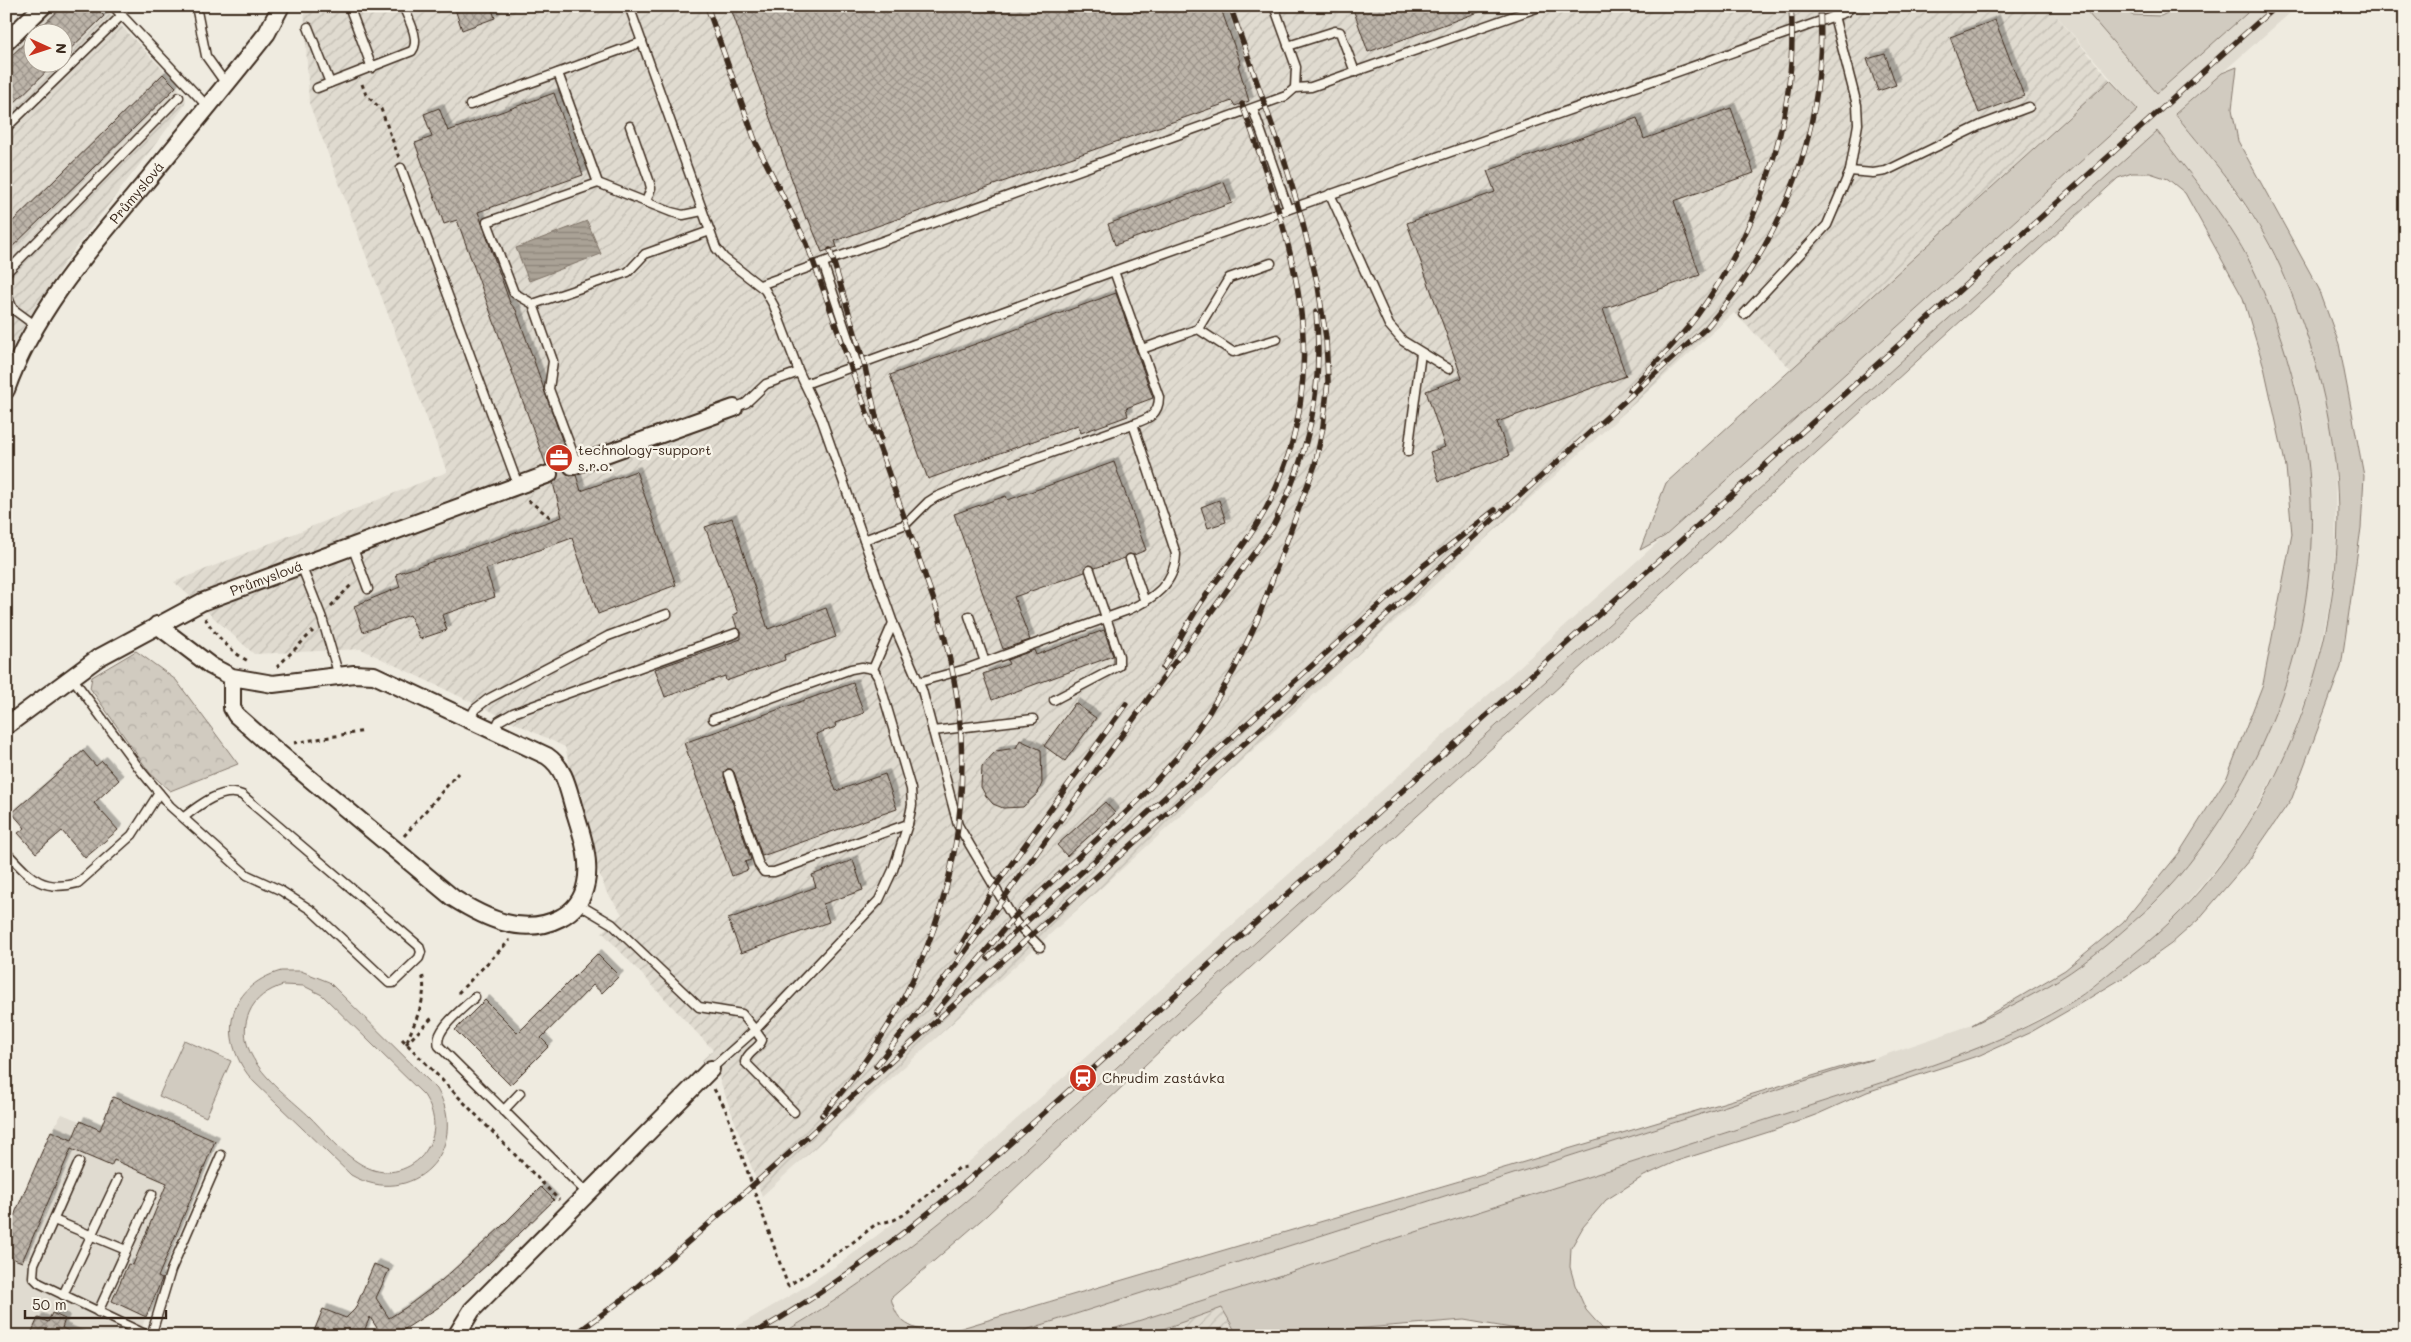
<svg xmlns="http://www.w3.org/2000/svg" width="2411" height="1342" viewBox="0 0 2411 1342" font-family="Mali,sans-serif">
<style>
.built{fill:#e0dbd0}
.industrial{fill:url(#industrial-furrows);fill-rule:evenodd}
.green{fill:#d1cbc0;stroke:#867a6f;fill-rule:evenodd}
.forest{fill:url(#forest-crowns);stroke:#867a6f}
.water{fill:url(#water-rules);stroke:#7e7266}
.building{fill:url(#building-cross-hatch);stroke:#3b2a1e;filter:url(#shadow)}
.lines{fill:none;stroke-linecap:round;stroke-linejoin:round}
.street-tunnel{stroke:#cbc4b9;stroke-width:16;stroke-dasharray:16 8;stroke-linecap:butt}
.lane-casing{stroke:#3b2a1e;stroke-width:11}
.street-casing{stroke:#3b2a1e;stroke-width:20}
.path{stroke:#3b2a1e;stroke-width:3;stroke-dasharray:4 4;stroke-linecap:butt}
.lane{stroke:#f7f3e8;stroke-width:8}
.street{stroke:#f7f3e8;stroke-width:16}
.rail-casing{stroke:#3b2a1e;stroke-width:5.5}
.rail{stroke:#f7f3e8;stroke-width:4;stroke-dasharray:11;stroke-linecap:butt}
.labels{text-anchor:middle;stroke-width:5;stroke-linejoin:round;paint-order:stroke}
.street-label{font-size:14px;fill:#3b2a1e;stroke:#f7f3e8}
.poi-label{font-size:14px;fill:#3b2a1e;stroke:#f7f3e8;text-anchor:start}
</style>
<defs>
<pattern id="industrial-furrows" width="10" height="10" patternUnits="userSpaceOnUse" patternTransform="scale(1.25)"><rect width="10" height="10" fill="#e0dbd0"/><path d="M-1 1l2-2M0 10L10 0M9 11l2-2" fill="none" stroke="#c1bcb2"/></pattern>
<pattern id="forest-crowns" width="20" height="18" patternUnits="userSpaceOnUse" patternTransform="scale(1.25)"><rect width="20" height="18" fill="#d1cbc0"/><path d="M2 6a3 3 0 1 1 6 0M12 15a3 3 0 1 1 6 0" fill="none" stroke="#b4aea5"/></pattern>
<pattern id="water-rules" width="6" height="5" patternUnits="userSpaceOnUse" patternTransform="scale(1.25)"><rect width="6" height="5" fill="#aaa296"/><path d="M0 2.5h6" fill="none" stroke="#8c847a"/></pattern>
<pattern id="building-cross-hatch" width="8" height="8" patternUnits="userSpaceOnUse" patternTransform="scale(1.25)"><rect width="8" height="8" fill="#bdb5aa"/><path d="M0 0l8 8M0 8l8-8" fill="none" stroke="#9b938a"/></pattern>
<filter id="shadow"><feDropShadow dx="4.5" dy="-4.5" stdDeviation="0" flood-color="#0004"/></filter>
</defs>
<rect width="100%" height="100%" fill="#efebe0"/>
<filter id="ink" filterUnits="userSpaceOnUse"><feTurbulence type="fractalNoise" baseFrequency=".02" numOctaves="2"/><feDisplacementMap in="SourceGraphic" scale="10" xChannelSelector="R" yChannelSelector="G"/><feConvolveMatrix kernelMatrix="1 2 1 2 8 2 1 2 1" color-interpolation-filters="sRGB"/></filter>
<g filter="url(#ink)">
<!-- built -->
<g class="built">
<path d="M2048,6H2082L2157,93L2255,6H2298L2175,114L2218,167L2261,230L2279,264L2311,343L2330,424L2335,465L2336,551L2331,597L2315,674L2287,752L2248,823L2227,855L2171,922L2140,949L2075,1000L2008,1035L1969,1052L1881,1083L1091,1336H1007L1873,1059L1960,1029L1997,1013L2060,979L2124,930L2153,904L2206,840L2227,810L2291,667L2306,594L2312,510L2305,428L2296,386L2272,314L2256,275L2239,243L2197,182L2157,131L951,1215L858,1285L778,1336H721L798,1291L842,1262L933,1193L978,1154L2138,110Z"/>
<path d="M113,1097L215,1141L158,1276L162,1279L138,1336H6V1234L51,1131L62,1114L99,1129Z"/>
</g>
<!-- industrial -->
<g class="industrial">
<path d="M56,6H102L172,79L186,99L184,107L66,260L22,329L6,361V55ZM32,32H62V62H32Z"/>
<path d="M304,6H2048L2110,80L1792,370L1734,313L762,1196L719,1078L702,1060L713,1050L602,932L622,914L606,891L592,854L565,747L361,649L254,654L174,582L447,472L309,103Z"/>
<path d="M1222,1308L1238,1336H1143Z"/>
</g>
<!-- green -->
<g class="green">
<path d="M2082,6H2119L2132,15L2161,16L2181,6H2255L2157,93Z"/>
<path d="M2237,67L2232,109L2238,141L2319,289L2339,344L2364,476L2361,528L2341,667L2292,798L2250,859L2198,920L2171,944L2126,976L2076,1006L2031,1032L1980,1055L1867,1092L1818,1114L1772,1131L1677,1161L1644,1176L1606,1200L1583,1227L1571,1248L1570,1267L1575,1285L1586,1310L1609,1336H1558L1464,1320L1352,1329L1313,1336H1238L1222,1308L1143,1336H1091L1881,1083C1947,1060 2014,1038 2073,1001C2087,992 2100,981 2112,971C2132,956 2151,940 2169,923C2287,809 2353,625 2335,462C2327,394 2308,329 2280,266C2255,210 2214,161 2175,114L2222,73Z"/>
<path d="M2110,80L2138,110L1665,536L1640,550L1666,483Z"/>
<path d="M2157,131C2192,178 2233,223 2257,277C2333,448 2332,627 2238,790C2215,831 2185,873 2151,906C2122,932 2091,960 2058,980C2030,997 2001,1011 1972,1025L2065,970L2123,922L2179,853L2227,777L2263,684L2292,534L2286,467L2264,367L2243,298L2185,193L2168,179L2150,173H2132L2118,178L1183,1029L987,1215L891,1298C898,1327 911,1325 934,1336H778C857,1290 928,1234 997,1175Z"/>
<path d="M281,971H301L329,982L437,1089C472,1150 412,1210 351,1175L254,1082C217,1041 225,987 281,971ZM283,985L304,986L322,995L424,1095C435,1112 438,1131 427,1149C416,1168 391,1177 371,1169C347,1160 328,1135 310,1117C283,1091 231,1057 249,1013C255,998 268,990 283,985Z"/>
<path d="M184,1040L231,1061L206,1117L159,1096Z"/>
<path d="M1873,1059L1007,1336H935C1240,1244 1547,1157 1852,1064Z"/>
</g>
<!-- forest -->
<path class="forest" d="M136,651L176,680L238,764L170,791L150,773L90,688L92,677Z"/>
<!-- water -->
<path class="water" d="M587,221L601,254L529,281L516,248Z"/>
<!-- building -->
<g class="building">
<path d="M63,6H95L104,16L62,57V32H36Z"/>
<path d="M454,6H491L495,18L462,30Z"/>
<path d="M730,6H1220L1241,65H1238L1249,101L1235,106L1232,101L835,241L837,247L822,252L808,218L806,219Z"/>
<path d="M1352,6H1490V8L1368,52Z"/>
<path d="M1995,20L2024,96L1979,113L1950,37Z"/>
<path d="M32,36V62H56L6,111V61Z"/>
<path d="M1885,54L1896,85L1878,91L1867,59Z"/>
<path d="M163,74L176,87L6,253V228Z"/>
<path d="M554,93L583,175L478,212L510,303L516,310L568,457L562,464L563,470L570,476L576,475L581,491L636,471L676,585L598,614L572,538L486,569L495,597L442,615L447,630L420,639L410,615L363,632L354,606L400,587L396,574L562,517L553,483L559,476L558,470L551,464L546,465L457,220L444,224L415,143L432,137L424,114L439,108L448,131Z"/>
<path d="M1731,108L1754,173L1674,201L1700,275L1603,309L1626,376L1497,422L1509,456L1439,481L1430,452L1445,447L1426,391L1462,378L1407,223L1495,192L1487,171L1637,118L1644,139Z"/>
<path d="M1224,182L1232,203L1115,245L1108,224Z"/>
<path d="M1116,293L1153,398L1126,408L1128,416L1081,433L1078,425L928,479L890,375Z"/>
<path d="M1114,462L1146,550L1134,555L1129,554L1125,558L1095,568L1088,565L1085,572L1014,597L1030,640L1003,649L954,514L1006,496L1008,500Z"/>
<path d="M1219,500L1226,522L1208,528L1201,507Z"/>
<path d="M732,518L768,629L826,608L836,637L784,655L785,660L726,681L725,676L665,697L655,669L741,639V632L737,628L733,615L738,613L705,527Z"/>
<path d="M1104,630L1113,656L992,700L983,674L1009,664L1007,660L1034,650L1036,655Z"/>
<path d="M853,683L864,713L835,723L836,727L816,734L836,791L885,774L897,809L762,856L734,772L731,769H727L724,776L751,860L745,862L748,870L732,876L684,743Z"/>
<path d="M1075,703L1096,718L1065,761L1044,746Z"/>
<path d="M1020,740L1041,750L1042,783L1038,793L1023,807L1003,808L993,804L986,796L981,787L982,766L996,751L1016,748Z"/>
<path d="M83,751L96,766L102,761L119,780L94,803L118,830L85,858L62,831L36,853L18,833L25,828L12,813Z"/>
<path d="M1105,802L1115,813L1067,856L1057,845Z"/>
<path d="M853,860L863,890L823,904L829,922L741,953L728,919L816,887L812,875Z"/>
<path d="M597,954L619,976L602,993L593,985L541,1038L549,1046L510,1085L455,1030L485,1000L518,1033Z"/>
<path d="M113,1097L215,1141L158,1277L162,1279L146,1317L112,1301L128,1264L133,1265L167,1183L114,1160L111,1166L71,1149L22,1262L6,1256V1234L51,1131L72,1140L80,1121L100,1130Z"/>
<path d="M541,1187L554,1200L487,1265L439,1307L419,1320L394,1336H382L370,1317L362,1336H312L323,1309L346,1318L355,1309L374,1264L389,1270L376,1298L389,1318L405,1308L441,1281L500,1228Z"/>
<path d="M52,1313L65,1319L62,1328L80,1336H30L38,1318L48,1322Z"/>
</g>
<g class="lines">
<!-- street-tunnel -->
<path class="street-tunnel" d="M549,474L572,466"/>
<!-- lane casing -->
<g class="lane-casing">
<g id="lane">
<path d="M113,6L208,107"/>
<path d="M196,6L206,56L226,84"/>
<path d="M349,6L372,68"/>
<path d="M629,6L716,248L724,258L765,290L774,306L799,372L821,418L893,623L922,690L958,825L1016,923L1040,947"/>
<path d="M308,27L330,83"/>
<path d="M1288,46L1335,31L1340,32L1355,72"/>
<path d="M558,73L598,183L487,222L514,293L533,304L553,361L549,389L577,464"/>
<path d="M317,88L412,51C421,40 408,18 403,6"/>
<path d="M1295,88L1311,87L1542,6"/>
<path d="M470,105L642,42"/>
<path d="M1253,109L1288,209"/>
<path d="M630,126L649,180L651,188L646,202"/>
<path d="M6,128L122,15"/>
<path d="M401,168L518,485"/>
<path d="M1850,171L1873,173L1886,171L1981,125L2029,107"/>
<path d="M598,183L671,212L683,215L702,211"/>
<path d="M1330,194L1389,325L1403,341L1449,369"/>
<path d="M823,263L857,365"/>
<path d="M1271,263L1229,278L1198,329L1233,352L1277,339"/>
<path d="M1114,271L1159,397C1159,415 1148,419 1133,424"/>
<path d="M6,273L179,97"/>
<path d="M760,285L1286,96L1295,88L1296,67L1274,6"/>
<path d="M6,293L12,307"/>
<path d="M6,304L36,326"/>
<path d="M533,304L628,272L645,254L710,231"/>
<path d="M1744,314L1827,225L1850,171L1858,124L1857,105L1834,16"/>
<path d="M1142,349L1198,329"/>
<path d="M805,384L1114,271L1790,32L1846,12L1852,6"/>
<path d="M734,408L746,403L766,384L799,372"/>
<path d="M1408,452L1421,353"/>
<path d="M864,540L906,524L928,502L936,497L988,475L1133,424L1176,554C1175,584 1153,599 1128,610L966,669L919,682"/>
<path d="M352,546L368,589"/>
<path d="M1130,559L1145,602"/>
<path d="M301,565L322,618L339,676"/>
<path d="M969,616L985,662"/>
<path d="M873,669L893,623"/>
<path d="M71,676L141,771L170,806L247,875L280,890L311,910L389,983H393L419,958L421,952L419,946L242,795C223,786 198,806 184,817"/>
<path d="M1054,700L1119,666V656L1090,570"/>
<path d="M713,719L851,669L862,667L873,669L878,677L911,789L912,805L908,824L893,870L879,900L755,1030L762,1040C759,1049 747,1052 745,1062L794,1112"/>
<path d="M469,720L475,709L488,699L608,636L667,614"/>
<path d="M494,731L499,721L513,713L736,633"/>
<path d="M933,731L1033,719"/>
<path d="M729,774L759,865L764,872H774L908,824"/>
<path d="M6,852C29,876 41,893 78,883L132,835L159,793"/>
<path d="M578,904L612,924L699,1007L742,1014L755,1030L711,1069"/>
<path d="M475,997C464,1008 433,1030 439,1046L588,1194"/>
<path d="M503,1111L520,1093"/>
<path d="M79,1162L34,1264L33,1277L39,1283L149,1336"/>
<path d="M54,1220L126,1250"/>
<path d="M63,1295L118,1179"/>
<path d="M98,1312L152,1194"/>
<path d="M151,1336L171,1270L221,1155"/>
</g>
</g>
<!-- street casing -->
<g class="street-casing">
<g id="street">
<path d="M6,42L43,6"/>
<path id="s1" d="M6,390C34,311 92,246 145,183C186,133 227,84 267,33L281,6"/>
<path d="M572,466L734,408"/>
<path d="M157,625L211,666L232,677V708L236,715L273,748L453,898C485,918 523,937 560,918C574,911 583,899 586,883C591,859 581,832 574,809C568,789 565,768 547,756L374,675L354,674L273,684L232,677"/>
<path id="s2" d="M6,726L98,658L202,602L549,474"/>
<path d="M456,1336L472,1310L711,1069"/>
</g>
</g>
<!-- path -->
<g class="path">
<path d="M362,84L366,95L381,109L399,158"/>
<path d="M528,500L551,518"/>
<path d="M331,606L353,583"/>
<path d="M205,618C215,635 232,653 250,662"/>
<path d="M277,667L313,631"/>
<path d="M294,743L365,731"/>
<path d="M404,836L458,773"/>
<path d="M458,993L510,940"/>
<path d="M402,1039L559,1200"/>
<path d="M407,1041C416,1019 428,998 422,973"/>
<path d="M406,1044L434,1016"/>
<path d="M714,1089L725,1108L788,1286L852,1243L876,1224L894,1220L905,1214L959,1168L970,1167"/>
</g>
<!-- lane -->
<use href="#lane" class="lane"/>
<!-- street -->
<use href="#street" class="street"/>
<!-- rail casing -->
<g class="rail-casing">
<g id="rail">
<path d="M707,6L756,143L807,244L938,612C947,645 955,678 959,712C975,863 922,1003 822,1115"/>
<path d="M830,250L864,363L881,438"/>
<path d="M1630,390C1651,366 1677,343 1696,317C1759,231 1799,113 1791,6"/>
<path d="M1163,668C1175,648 1185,628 1197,609C1221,571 1252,539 1271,499C1337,359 1290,239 1242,104"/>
<path d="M957,952L992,891L1126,704"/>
<path d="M988,958L1016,931L1423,566L1495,510"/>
<path d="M935,1013L1013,918L1139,800L1178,756L1208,714L1234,670L1257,621L1315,465L1323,427L1328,381L1326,338L1318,286L1301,216L1283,156L1230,6"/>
<path d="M876,1066L959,960L1272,528C1308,457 1324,392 1316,312"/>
<path d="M573,1336L623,1299L785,1157L1707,327C1786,237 1827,126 1820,6"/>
<path d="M750,1336C836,1287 913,1228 987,1164L2276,6"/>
</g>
</g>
<!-- rail -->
<use href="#rail" class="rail"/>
</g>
</g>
<!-- icons -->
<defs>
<g id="office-disc" transform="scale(1.4375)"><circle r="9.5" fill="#c8321e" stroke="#f7f3e8"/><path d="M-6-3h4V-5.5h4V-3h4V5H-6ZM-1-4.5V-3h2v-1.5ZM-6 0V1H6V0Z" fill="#fff"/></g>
<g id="station-disc" transform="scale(1.4375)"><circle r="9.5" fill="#c8321e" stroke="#f7f3e8"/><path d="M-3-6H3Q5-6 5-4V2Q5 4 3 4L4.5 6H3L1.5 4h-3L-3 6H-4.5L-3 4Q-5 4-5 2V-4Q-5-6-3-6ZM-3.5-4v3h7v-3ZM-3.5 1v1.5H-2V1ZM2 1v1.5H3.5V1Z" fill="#fff"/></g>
</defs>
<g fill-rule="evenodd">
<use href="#office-disc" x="559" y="458"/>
<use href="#station-disc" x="1083" y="1078"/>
</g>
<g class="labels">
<!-- street labels -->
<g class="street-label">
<text dy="5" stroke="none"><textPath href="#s1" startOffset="238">Průmyslová</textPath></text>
<text dy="5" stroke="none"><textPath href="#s2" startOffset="301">Průmyslová</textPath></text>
</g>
<!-- poi labels -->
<g class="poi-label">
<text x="578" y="455">technology-support<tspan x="578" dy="16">s.r.o.</tspan></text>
<text x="1102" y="1083">Chrudim zastávka</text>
</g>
</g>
<!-- margin -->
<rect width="2411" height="1342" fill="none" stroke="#f7f3e8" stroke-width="25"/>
<rect x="12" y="12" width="2386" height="1317" fill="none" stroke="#3b2a1e" stroke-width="2" filter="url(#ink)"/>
<!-- north arrow -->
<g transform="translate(48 48) rotate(93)"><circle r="24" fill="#f7f3e8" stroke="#aca397"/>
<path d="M0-4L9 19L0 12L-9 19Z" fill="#c8321e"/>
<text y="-8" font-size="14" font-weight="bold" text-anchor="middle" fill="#3b2a1e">N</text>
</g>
<!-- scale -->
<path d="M25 1310v8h141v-8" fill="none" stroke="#3b2a1e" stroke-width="2.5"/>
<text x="32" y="1310" font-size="15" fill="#3b2a1e" stroke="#f7f3e8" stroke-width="4" paint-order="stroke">50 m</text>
</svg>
